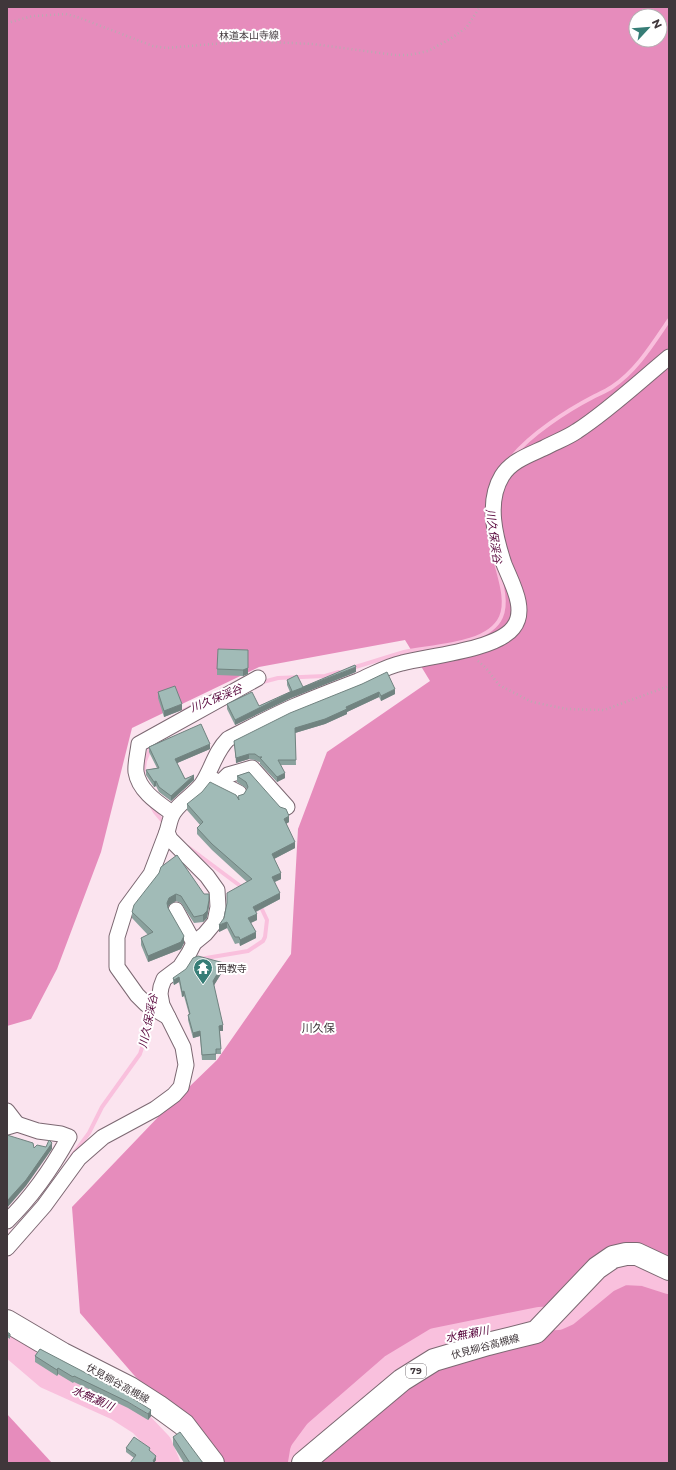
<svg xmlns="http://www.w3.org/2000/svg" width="676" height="1470" viewBox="0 0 676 1470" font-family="Montserrat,'Noto Sans JP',sans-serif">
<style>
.forest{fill:#e68cbc;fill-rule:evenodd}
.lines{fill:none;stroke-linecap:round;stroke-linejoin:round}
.stream{stroke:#f9c0dd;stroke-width:4}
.river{stroke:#f9c0dd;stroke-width:24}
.street-casing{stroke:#7c6872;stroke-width:17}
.primary-casing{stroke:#7c6872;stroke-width:24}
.path{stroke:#bca9b2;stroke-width:2.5;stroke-dasharray:1 3;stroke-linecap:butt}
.street{stroke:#fff;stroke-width:15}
.primary{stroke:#fff;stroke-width:22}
.wall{fill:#8aa19d}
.shaded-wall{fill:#718380}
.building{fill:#a1bbb7;stroke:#718380}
.labels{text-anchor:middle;stroke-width:4;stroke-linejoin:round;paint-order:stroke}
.shield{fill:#fff;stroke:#797376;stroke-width:1}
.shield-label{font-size:9px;font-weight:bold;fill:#40373b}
.street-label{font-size:10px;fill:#40373b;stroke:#fff}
.poi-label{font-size:10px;fill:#40373b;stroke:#fff;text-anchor:start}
.water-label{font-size:11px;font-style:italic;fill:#58073c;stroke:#fff}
.neighbourhood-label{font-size:11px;fill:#40373b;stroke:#fff}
</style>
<rect width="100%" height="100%" fill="#fbe4ef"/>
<!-- forest -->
<g class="forest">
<path d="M7,7H669V1463H216L133,1374L80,1313L72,1207L161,1114L217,1060L291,954L298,829L327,752L430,681L405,640L259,667L132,728L101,852L57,969L31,1019L7,1026ZM636,16H660V40H636Z"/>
<path d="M7,1414L52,1463H7Z"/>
</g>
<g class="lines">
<!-- stream -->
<g class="stream">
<path d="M512,457C531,434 566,411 593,397C599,394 606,391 612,387C637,370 652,345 669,320"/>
<path d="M352,668C369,663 387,657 404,652C432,646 488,646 501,617C508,601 500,579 496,563"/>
<path d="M259,683L278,678L325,676L339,672"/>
<path d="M183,711L200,702"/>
<path d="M143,776L145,761L151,746"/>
<path d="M151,805L155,812L165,824"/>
<path d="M188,847L243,888"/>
<path d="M200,959L248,951L263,941L265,937L267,920L259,903"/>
<path d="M72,1156L89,1133L102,1107L140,1054L147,1032L151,1011"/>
</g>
<!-- river -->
<g class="river">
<path d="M7,1343L47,1377L116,1408L141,1424L160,1444L168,1463"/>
<path d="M300,1463L302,1451L316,1432L392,1366L435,1340L539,1319L558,1318L567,1314L607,1281L624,1273L644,1274L669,1282"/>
</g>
<!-- street casing -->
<g class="street-casing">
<g id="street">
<path d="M212,779L239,793"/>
<path d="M220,783L228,775L252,768L287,807"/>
<path d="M172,813C158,803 139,791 136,772C135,764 138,753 139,744L258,678"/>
<path d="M167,832L151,874L126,908L117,937V967L137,995L146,1004L168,1017"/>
<path d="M176,910L194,943"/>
<path d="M7,1111L17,1124"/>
<path d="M7,1127L17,1124L38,1131L61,1134L69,1137C52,1168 32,1197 7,1221"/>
<path d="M7,1248L44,1206L79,1158L103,1137L155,1109L174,1095L181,1087L186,1065L183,1047L162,1005L160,994L161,987L164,979L180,967L189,953L194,943L205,934L215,922L218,907L217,890L207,876L170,839L167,832C169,826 170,817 174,812C181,801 194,795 202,784C212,769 215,752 228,739C250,728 272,716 295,706C316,697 337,689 358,681C372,675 387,666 402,663C429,656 496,650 513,628C528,610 511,582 504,564C495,537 486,502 502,476C511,461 529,455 544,448C555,442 567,438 577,431C608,411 640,381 669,357"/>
</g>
</g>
<!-- primary casing -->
<g class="primary-casing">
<g id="primary">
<path d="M7,1321L63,1354L130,1388L158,1406L184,1425L213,1463"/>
<path d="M303,1463L402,1380L434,1360L488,1344L536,1332L597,1268L613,1257L626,1254H637L669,1269"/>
</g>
</g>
<!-- path -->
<g class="path">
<path d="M7,23L33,16L66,14L80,18L153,46L167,48L247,41L313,44L395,55H409L428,51L450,39L466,28L480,7"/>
<path d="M478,661L486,668L499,685L532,702L567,709L604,710L669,686"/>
</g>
<!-- street -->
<use href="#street" class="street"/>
<!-- primary -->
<use href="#primary" class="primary"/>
</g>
<!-- wall -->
<g class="wall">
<path d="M248,656V674L243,676L217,675V669Z"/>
<path d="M356,672L291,698L235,725L227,709V704L259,706L290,692L287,685V680L303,687Z"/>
<path d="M362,684L395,694L381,701L379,697L347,712V714L325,724L295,733L296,765H281L285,778L277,782L260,764V762H259L255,760L249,759L236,763L234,741Z"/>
<path d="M158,692L182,710L164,717L158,698Z"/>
<path d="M149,747L210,749L177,763L185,779L194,780L171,801L159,792L156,786L154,787L146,775V770L157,768L149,752Z"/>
<path d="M249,772L289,822L286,824L295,848L274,859L281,879L275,882L280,899L256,912L257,920L251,923L256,938L240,946L239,943L235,944L227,928L219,932L247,882L212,850L197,834V828L200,825L187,810V804L238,800L244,794L247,789L246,788L237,782V776Z"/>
<path d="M159,873L209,906L207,918L203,922L194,923L181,903L176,901L169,905L168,907L184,943L181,949L148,962L141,945V938L148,935L132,918V912Z"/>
<path d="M224,969L214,985L223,1031H220L221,1054H216V1060H202L200,1036L193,1038L188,1020V1015L189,1014L184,996L182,997L179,982L174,985L173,983V978Z"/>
<path d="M7,1332L10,1334V1339L7,1337Z"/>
<path d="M40,1349L151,1416L148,1420L128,1408L74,1382L73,1383L58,1374L57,1376L35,1362V1356Z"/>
<path d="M173,1437L204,1463H184L173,1445Z"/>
<path d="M126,1448L150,1451L156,1460L154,1463L134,1458L126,1452Z"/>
</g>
<!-- shaded-wall -->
<g class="shaded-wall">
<path d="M248,650V674L243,676V670Z"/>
<path d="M356,667V672L291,698L235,725V720L291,692Z"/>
<path d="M395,689V694L381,701V696Z"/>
<path d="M379,692V697L347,712V714L325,724L295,733V728L346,707Z"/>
<path d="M182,704V710L164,717V711Z"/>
<path d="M210,744V749L175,764V759Z"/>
<path d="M249,754V759L236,763V758Z"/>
<path d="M285,773V778L277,782V777Z"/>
<path d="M194,775V780L171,801V796Z"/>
<path d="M156,781V786L154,787V782Z"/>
<path d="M289,816V822L284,825V819Z"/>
<path d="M295,842V848L272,860V854Z"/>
<path d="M281,873V879L272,883V877Z"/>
<path d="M280,893V899L253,913V907Z"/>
<path d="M176,894V901L169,905L167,909V903L169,898Z"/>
<path d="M209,900V906L207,918L203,922V915Z"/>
<path d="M257,914V920L248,924V918Z"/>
<path d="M227,922V928L219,932V925Z"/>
<path d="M256,932V938L240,946V940Z"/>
<path d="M184,936V943L181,949L148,962V956Z"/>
<path d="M224,963V969L213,987V981Z"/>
<path d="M179,977V982L174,985V980Z"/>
<path d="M184,991V996L182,997V992Z"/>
<path d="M223,1025V1031H219V1026Z"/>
<path d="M200,1031V1036L193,1038V1033Z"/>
<path d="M52,1143V1149L26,1186L7,1208V1201Z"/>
<path d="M58,1368V1374L57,1376V1370Z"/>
<path d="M151,1410V1416L148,1420V1414Z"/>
<path d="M156,1456V1460L154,1463L153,1461Z"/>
</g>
<!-- building -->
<g class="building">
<path d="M218,649L248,650V668L243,670L217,669Z"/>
<path d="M355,665L356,667L291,692L235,720L227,704L252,692L259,706L292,691L287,680L297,675L303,687Z"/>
<path d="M387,672L395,689L381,696L379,692L346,707L347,709L325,719L295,728L296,760H278L285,773L277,777L260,758L262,757H259L255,754H249L236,758L234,741L290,713L362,684Z"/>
<path d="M175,686L182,704L164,711L158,692Z"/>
<path d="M201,724L210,744L175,759L185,779L194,775L171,796L159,787L156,781L154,782L146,770L159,768L149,747Z"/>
<path d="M249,772L280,807L286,809L289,816L284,819L295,842L272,854L281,873L272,877L280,893L253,907L257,914L248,918L256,932L240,940L239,937H235L227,922L219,925L224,918L227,903V893L252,879L212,844L197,828L203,822L187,804L202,792L210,782L236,795L239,800L238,796L244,794L248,787L246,782L237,776Z"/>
<path d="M177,855L204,894H209V900L207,911L203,915L194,917L181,896L176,894L169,898L167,903L168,908L184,936L181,942L148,956L141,938L153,932L132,912L134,905L159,873L161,867Z"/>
<path d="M198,956L224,963L213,981L223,1025L219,1026L221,1049H216V1054L202,1055L200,1031L193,1033L188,1015L190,1014L184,991L182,992L179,977L174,980L173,978L186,969L193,958Z"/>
<path d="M7,1135L33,1143L34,1148L37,1145L46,1147L49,1140L52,1143L26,1180L7,1201Z"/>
<path d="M7,1332L10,1334V1336L7,1334Z"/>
<path d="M40,1349L124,1393L151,1410L148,1414L128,1402L74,1376L73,1377L58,1368L57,1370L35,1356Z"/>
<path d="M180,1432L203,1463H204H190L173,1437Z"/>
<path d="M134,1437L150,1448L149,1450L156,1456L153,1461L155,1463H130L136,1455L126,1448Z"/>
</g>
<!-- icons -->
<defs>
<g id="temple-pin" transform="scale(1)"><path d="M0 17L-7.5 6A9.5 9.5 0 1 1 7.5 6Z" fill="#367d76" stroke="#fff"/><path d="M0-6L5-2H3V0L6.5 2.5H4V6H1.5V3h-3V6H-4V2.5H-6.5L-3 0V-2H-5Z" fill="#fff"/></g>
</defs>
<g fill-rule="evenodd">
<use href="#temple-pin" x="203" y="968"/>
</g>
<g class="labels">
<!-- shield labels -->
<rect class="shield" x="406" y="1364" width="20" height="14" rx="3"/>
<g class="shield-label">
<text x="416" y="1374">79</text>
</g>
<!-- street labels -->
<g class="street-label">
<text transform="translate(249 35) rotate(-1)" y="4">林道本山寺線</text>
<text transform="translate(485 1346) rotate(-15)" y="4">伏見柳谷高槻線</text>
<text transform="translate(118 1383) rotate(29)" y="4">伏見柳谷高槻線</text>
</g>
<!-- poi labels -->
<g class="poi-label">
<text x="217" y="972">西教寺</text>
</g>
<!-- water labels -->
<g class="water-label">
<text transform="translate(494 536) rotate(82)" y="4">川久保渓谷</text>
<text transform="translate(216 698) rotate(-22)" y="4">川久保渓谷</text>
<text transform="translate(148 1021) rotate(-78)" y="4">川久保渓谷</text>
<text transform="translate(467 1334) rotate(-11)" y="4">水無瀬川</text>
<text transform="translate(93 1398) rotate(24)" y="4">水無瀬川</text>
</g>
<!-- neighbourhood labels -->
<g class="neighbourhood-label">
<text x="318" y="1032">川久保</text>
</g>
</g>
<!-- border -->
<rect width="676" height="1470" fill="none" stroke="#40373b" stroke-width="16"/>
<!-- north arrow -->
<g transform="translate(648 28) rotate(64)"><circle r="19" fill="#ffffff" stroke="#b3afb1"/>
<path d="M0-3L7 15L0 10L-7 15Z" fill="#367d76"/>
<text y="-6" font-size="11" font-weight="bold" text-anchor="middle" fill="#40373b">N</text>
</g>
</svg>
